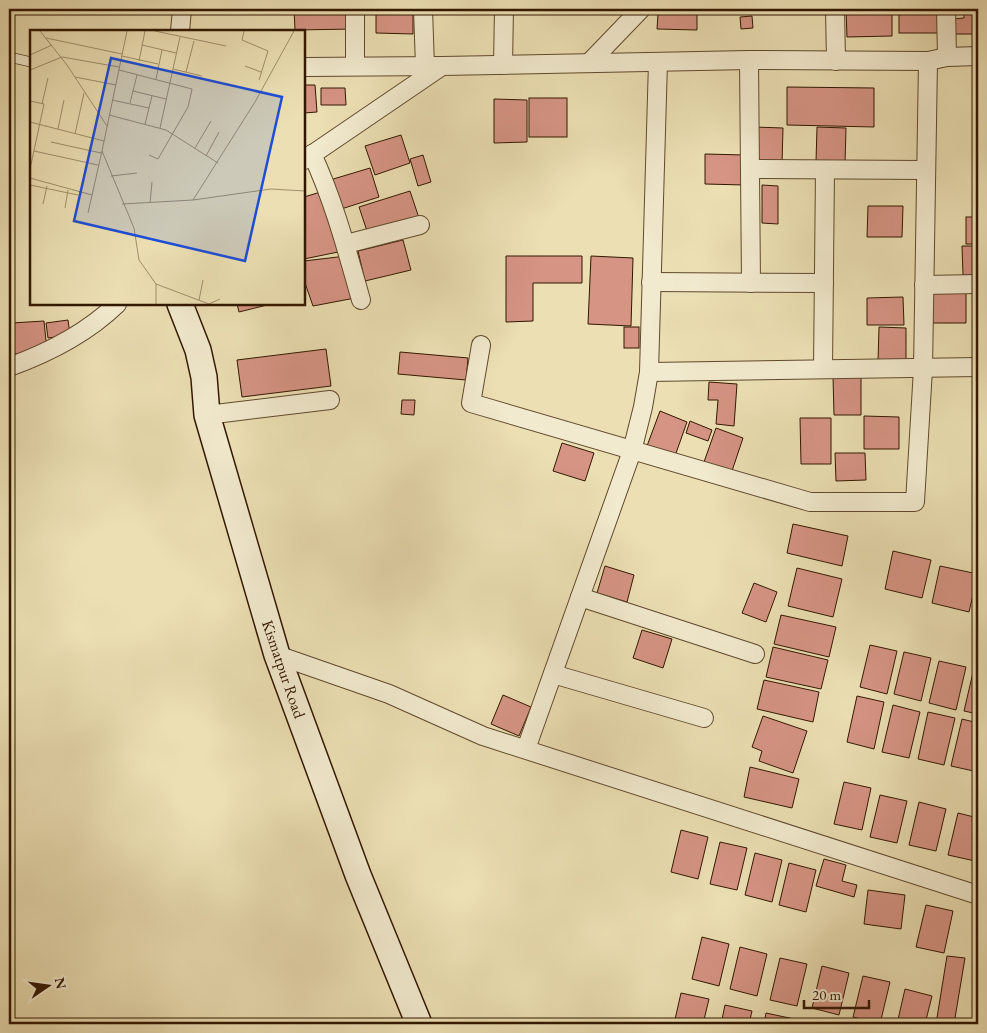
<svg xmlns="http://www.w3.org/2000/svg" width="987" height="1033" viewBox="0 0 987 1033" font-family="'EB Garamond',serif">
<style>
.building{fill:#d69484;stroke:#321700}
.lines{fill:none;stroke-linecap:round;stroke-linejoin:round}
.lane-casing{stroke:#60492d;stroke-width:11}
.street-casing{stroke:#60492d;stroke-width:20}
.secondary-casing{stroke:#321700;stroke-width:28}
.lane{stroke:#f2eace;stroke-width:9}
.street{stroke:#f2eace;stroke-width:18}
.secondary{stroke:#f2eace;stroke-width:25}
.labels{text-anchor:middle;stroke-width:4;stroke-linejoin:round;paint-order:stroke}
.street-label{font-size:16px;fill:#321700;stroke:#f2eace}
.inset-road{fill:none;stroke:#a18f6b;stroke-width:1}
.view{fill:#1d4ed8;fill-opacity:0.15;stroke:#1d4ed8;stroke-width:2.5}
.inset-edge{fill:none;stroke:#321700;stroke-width:2.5}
</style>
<rect width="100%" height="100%" fill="#ebdfb3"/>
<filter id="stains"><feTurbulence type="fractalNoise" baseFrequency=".004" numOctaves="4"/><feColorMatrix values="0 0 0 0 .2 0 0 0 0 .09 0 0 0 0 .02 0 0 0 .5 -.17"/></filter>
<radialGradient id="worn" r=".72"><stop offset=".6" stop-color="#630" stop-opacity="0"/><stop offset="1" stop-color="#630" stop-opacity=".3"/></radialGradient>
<!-- building -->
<g class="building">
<path d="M294,9H355V29L295,30Z"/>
<path d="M376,9H413V34L376,33Z"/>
<path d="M846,9H892V36L847,37Z"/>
<rect x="899" y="9" width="40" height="24"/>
<path d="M964,9H978V34H952V19L964,18Z"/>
<path d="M658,14H697V30L657,29Z"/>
<path d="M752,16L753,28L741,29L740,17Z"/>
<path d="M304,85H315L317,112L304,113Z"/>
<path d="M787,87L874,88V127L787,125Z"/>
<path d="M321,88H345L346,105H321Z"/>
<rect x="529" y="98" width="38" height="39"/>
<path d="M494,99L527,100V142L494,143Z"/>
<path d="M754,127L783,128L782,164L753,163Z"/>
<path d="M817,127L846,128L845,164L816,162Z"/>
<path d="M401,135L410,163L375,175L365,146Z"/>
<path d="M705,154L745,155V185L705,184Z"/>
<path d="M423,155L431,182L418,186L410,159Z"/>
<path d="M370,168L379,197L338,210L330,180Z"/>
<path d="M762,185L778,186V224L762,223Z"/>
<path d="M324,191L343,251L304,259V197Z"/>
<path d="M410,191L420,221L369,237L359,207Z"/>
<path d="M868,206H903L902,237H867Z"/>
<rect x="966" y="217" width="12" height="27"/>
<path d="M403,240L411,270L365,281L358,251Z"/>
<path d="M962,246H978V275H963Z"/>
<path d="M346,256L355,298L313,306L304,280V261Z"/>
<path d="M506,256H582V283H533V321L506,322Z"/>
<path d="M591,256L633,258L631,326L588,324Z"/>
<path d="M932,292L966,293V323H931Z"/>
<path d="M903,297L904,325H867V298Z"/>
<path d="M237,304H271L239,312Z"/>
<path d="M68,320L70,335L48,338L46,323Z"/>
<path d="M44,321L47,351L14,354L12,323Z"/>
<rect x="624" y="327" width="15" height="21"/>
<path d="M879,327L906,328V362H878Z"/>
<path d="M9,328L13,364H9Z"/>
<path d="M326,349L331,386L242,397L237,360Z"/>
<path d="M400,352L468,358L466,380L398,374Z"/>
<path d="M833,376H861V415H834Z"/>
<path d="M709,382L737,384L734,426L716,424L718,400H708Z"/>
<path d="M402,400H415L414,415L401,414Z"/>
<path d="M660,411L687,422L675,456L647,446Z"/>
<path d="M864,416L899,417V449H864Z"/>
<path d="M800,418H831V464H801Z"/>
<path d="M690,421L712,430L708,441L686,433Z"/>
<path d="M716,428L743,438L732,471L704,462Z"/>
<path d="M562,443L594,453L585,481L553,471Z"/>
<path d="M835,453H865L866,480L836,481Z"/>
<path d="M793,524L848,536L842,566L787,553Z"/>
<path d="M893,551L931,560L922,598L885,589Z"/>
<path d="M605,566L634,575L627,602L597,593Z"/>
<path d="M940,566L978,574L969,612L932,603Z"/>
<path d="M797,568L842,579L833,617L788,606Z"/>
<path d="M754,583L777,592L766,622L742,613Z"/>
<path d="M781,615L836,627L829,657L774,644Z"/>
<path d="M642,630L672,639L663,668L633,658Z"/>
<path d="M870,645L897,651L887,694L860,687Z"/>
<path d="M773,647L828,660L821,689L766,677Z"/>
<path d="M904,652L931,658L921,701L894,694Z"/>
<path d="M939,661L966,667L956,710L929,703Z"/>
<path d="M974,668L978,669V714L964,711Z"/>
<path d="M764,680L819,692L813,722L757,709Z"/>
<path d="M503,695L531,707L519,736L491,724Z"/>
<path d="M857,696L884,702L874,749L847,742Z"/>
<path d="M893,705L920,712L909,758L882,752Z"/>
<path d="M928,712L955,718L944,765L918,759Z"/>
<path d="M763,716L807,731L793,773L759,761L762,751L752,747Z"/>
<path d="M962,719L978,723V772L951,766Z"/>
<path d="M750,767L799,779L792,808L744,797Z"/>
<path d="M844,782L871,788L862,830L834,824Z"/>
<path d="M880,795L907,801L897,843L870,837Z"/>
<path d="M919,802L946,809L936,851L909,845Z"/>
<path d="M958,813L978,818V847L975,861L948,855Z"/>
<path d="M681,830L708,837L698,879L671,872Z"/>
<path d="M720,842L747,848L737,890L710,884Z"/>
<path d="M755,853L782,860L772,902L745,895Z"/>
<path d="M824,859L846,865L842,881L857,885L854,897L816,886Z"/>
<path d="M789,863L816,870L806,912L779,905Z"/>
<path d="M868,890L905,895L901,929L864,924Z"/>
<path d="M926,905L953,911L944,953L916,947Z"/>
<path d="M702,937L729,944L719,986L692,979Z"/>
<path d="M740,947L767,954L757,996L730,989Z"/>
<path d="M947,956L965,958L954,1024H936Z"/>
<path d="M780,958L807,964L797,1006L770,1000Z"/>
<path d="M822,966L849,973L839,1015L812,1008Z"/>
<path d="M863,976L890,982L880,1024L853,1017Z"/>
<path d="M905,989L932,996L925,1024H897Z"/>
<path d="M681,993L709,999L703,1024H674Z"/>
<path d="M725,1005L752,1011L749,1024H721Z"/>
<path d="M766,1013L794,1019L793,1024H764Z"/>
</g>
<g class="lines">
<!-- lane casing -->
<g class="lane-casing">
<path id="lane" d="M9,57L31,62"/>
</g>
<!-- street casing -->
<g class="street-casing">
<g id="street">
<path d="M355,9V66"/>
<path d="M423,9L425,66"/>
<path d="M835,9L836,61"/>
<path d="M946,9L947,57"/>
<path d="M180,31L182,9"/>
<path d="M749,60L751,283"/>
<path d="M589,63L641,9"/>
<path d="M503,65L504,9"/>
<path d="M304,67L442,66"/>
<path d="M312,154C334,201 347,251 361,300"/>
<path d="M304,160L442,66L749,60L928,61L947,57L978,56"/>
<path d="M751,169L926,170"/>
<path d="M346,244L420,225"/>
<path d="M651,282L824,283"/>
<path d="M924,285L978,284"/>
<path d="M481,345L471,403L810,502H915L923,369L928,61"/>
<path d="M9,367C48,353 87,333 117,304"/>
<path d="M823,369L825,170"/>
<path d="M649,372L978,367"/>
<path d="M207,415L330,400"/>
<path d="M580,597L755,654"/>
<path d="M277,655L389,694L483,736L978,895"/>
<path d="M553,674L704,718"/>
<path d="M526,749L632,451L643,407L649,372L658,62"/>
</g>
</g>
<!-- secondary casing -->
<g class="secondary-casing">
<path id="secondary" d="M180,304L198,350L204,377L207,415L277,655L358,875L419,1024"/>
</g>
<!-- lane -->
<use href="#lane" class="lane"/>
<!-- street -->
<use href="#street" class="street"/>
<!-- secondary -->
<use href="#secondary" class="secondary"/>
</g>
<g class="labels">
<!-- street labels -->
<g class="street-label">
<text transform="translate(284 669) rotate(71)" y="6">Kismatpur Road</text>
</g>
</g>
<!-- overview -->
<g transform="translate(30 30)">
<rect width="275" height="275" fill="#ebdfb3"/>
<path class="inset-road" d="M10,1L37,35L77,96M97,1L72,121L104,198L109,230L126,254V274M125,1L196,16M214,1L212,10L238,21L229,50M16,8L92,24M112,15L146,23M0,25L22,15M92,26L128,34M109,31L115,1M215,36L231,42M143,39L172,46M0,40L32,27L89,37M89,40L162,59L158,77L128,129L119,125M156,42L164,11M45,47L86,55M126,49L132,20M103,61L136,69M82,70L119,78M0,71L14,74L0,139M100,73L107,45M12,74L18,48M79,85L136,100L188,133M0,92L74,111M115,94L122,66M130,98L150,7M28,99L34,70M45,104L54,63M21,112L71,123M165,118L181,91M4,121L68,135M176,126L189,102M81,146L107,143M0,148L62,165M0,155L48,165M163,170L225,72L264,1M120,173L122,152M13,174L17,156M92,174L163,170L241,159L275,161M35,178L38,160M58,183L72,121M126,254L179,274L190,269M169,270L173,250"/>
<path class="view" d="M81,28L252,67L215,231L44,191Z"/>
<rect width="275" height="275" class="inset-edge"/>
</g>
<!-- margin -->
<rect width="987" height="1033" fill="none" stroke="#ebdfb3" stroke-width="30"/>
<rect x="10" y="10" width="967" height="1013" fill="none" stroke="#321700" stroke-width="2.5"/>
<rect x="15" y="15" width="957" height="1003" fill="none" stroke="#321700"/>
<!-- north arrow -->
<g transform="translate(48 986) rotate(77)" stroke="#f2eace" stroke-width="4" paint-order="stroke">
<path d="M0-4L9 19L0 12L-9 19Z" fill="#321700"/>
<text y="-8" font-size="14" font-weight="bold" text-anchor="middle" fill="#321700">N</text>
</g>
<!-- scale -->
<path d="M804 1000v8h65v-8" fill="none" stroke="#321700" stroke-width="2.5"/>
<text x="812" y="1000" font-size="15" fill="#321700" stroke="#f2eace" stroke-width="4" paint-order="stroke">20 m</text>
<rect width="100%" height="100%" filter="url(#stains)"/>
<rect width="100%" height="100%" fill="url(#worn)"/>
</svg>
